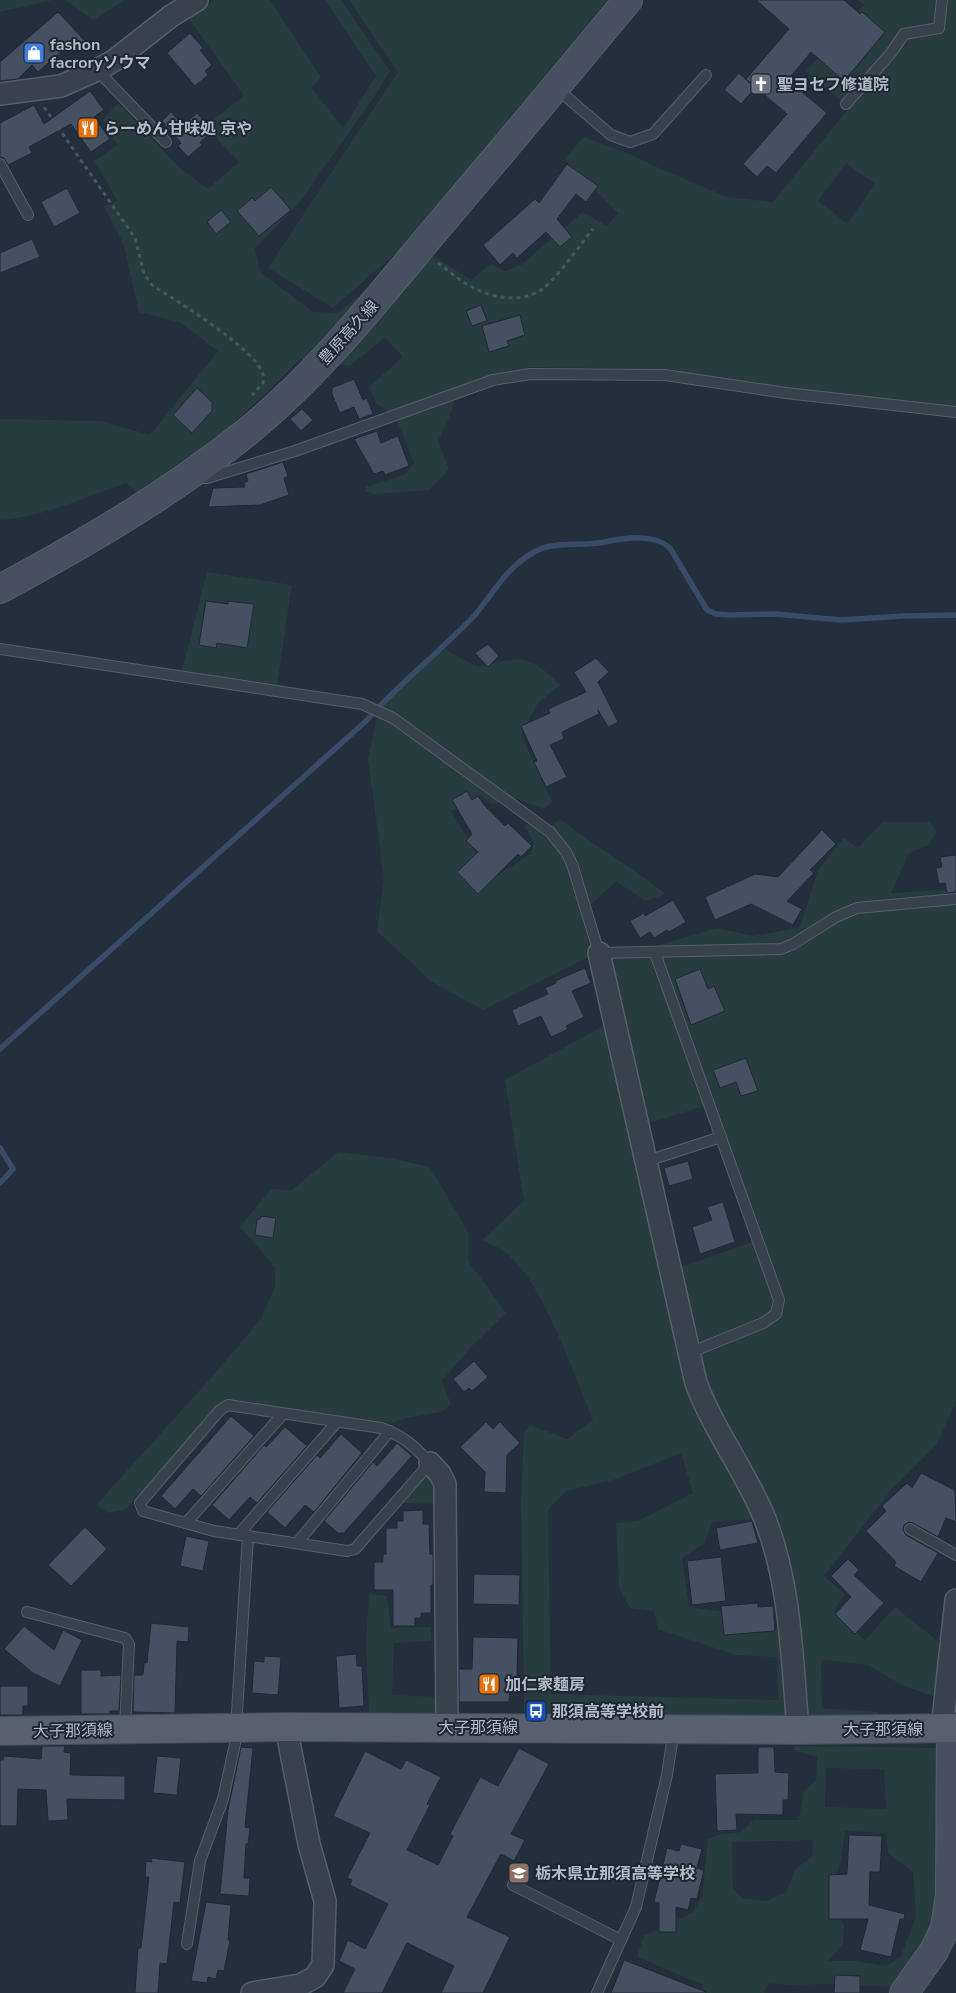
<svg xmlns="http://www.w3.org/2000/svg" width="956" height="1993" viewBox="0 0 956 1993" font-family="'Nunito Sans','Noto Sans JP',sans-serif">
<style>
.green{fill:#263c3f;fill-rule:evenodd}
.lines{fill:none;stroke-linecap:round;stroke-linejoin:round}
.stream{stroke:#394c67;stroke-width:5.5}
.building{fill:#455162;stroke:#1f2835}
.lane-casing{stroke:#565f6c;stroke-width:12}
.street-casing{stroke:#565f6c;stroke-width:24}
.secondary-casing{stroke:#565f6c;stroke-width:30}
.primary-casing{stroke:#414a57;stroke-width:30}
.path{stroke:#44595c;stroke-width:3;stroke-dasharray:4 4;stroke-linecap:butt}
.lane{stroke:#38414e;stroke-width:10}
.street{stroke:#38414e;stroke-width:21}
.secondary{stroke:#465061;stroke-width:28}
.primary{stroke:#56606e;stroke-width:28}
.labels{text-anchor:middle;stroke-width:4;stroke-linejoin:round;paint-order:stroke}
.poi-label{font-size:16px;font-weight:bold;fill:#b4bcc9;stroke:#1d2633;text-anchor:start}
.street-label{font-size:16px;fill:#b4bcc9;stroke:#1d2633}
</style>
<rect width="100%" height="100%" fill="#242f3e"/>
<!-- green -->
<g class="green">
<path d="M0,0H53L0,12Z"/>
<path d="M66,0H125L93,20Z"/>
<path d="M214,0H270L321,77L312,88L343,128L376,76L325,0H341L390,71L376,94L300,202L255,249L260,272L313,312L338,313L406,259L435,257L471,280L491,264L505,271L521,265L583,212L607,226L618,213L564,159L584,137L632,155L652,165L727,197L773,202L849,108L806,71L864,5L858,0H956V407L740,383L669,369L532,367L488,376L458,387L449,418L438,441L449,469L430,490L375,494L364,491L366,487L406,474L414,463C404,438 400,416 375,403L370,386L403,357L385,337L350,366L301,359C252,409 199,455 141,494L126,483C86,497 43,517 0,520V419L101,421L150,435L218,351L179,322L139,312L124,245L104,206L118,201L94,161L117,145L102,121L118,103L180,168L208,189L239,162L216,138L211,121L244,96L189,19ZM846,163L875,184L847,223L818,201Z"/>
<path d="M349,0H608L406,244L333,308L268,268L398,72Z"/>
<path d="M207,572L292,585L277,685L182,671Z"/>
<path d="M444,649L478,667C522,657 527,652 560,685L538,703L521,735L552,802L544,809L517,799L491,804L482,795L451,811L491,879L531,854L534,843L524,826L530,822L542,833L560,819C594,846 632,867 666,894L645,901L616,881L581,914L592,955L483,1010L432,982L377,931L384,878L368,760L376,720L390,697Z"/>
<path d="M882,822H930L937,832L928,845L909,853L891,893L956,889V1401L937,1444L892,1489L824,1576L845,1594L834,1611L865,1640L895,1607L944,1646L935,1697L902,1685L868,1665L826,1660L821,1661L822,1708L879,1712L878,1718L812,1719L524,1714L521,1500L524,1432L530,1425L567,1439L593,1420C575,1377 541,1278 506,1253C499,1247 489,1244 482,1240L524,1201L505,1080L618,1018L609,960L717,928L754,936L800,927L818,870L844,838L858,848ZM711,1104L755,1241L662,1274L632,1128ZM681,1453L693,1493L640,1520L616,1523L619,1588L630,1608L654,1611L658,1629L736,1655L777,1657L778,1700L551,1694L548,1510L566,1491L613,1480ZM756,1519L793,1630H744L724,1612L689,1607L682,1558L705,1543L712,1522Z"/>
<path d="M338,1152L390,1158L430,1167L469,1234L468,1261L506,1313L472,1346L442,1381L451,1405L441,1412L412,1417L389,1423L225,1401L126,1509L108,1513L96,1505L210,1379L261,1319L275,1287V1267L240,1227L271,1189L292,1190Z"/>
<path d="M430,1472L434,1476L438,1504L402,1503Z"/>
<path d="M369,1594L387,1596L391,1628L431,1627V1641L394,1643L392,1695L441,1697L439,1716L369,1714L366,1642Z"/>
<path d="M795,1746L937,1748L941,1920L894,1987L822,1984L788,1985L769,1983L764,1993H704L703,1985L637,1957L644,1936L693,1912L702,1896L708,1839L718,1835L741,1832L754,1820H799L803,1792L816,1780L817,1757L793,1750ZM826,1768L884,1769L886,1809L825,1807ZM845,1831L886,1833L888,1853L913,1872L916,1917L901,1956L887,1966L855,1961H829L843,1943L844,1925L829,1891L841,1862ZM814,1840L812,1857L795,1869L787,1891L767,1901L742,1898L733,1888L732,1842Z"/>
</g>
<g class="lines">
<!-- stream -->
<g class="stream">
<path d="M0,1049L366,721C388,696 413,674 437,652C449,640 463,628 475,615C494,592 507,567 534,552C555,540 582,547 605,542C624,538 654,533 670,548L707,610L716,614L729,615L775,614L841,620L903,616L956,615"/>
<path d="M0,1148L13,1169L0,1183"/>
</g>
</g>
<!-- building -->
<g class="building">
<path d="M756,0H844L860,14L862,12L885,32L844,81L811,52L788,80L827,113L776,173L767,166L757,177L743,164L787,114L746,79L789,29Z"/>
<path d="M58,12L85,41L72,53L67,47L38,72L32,65L18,79L0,81V62Z"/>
<path d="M190,33L203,48L200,50L212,65L205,71L208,75L195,86L167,53Z"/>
<path d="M739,73L755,88L741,104L724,90Z"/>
<path d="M90,91L104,110L94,117L110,139L91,152L71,124L29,147L32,153L8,165L4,158L0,157V123L34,105L44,124Z"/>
<path d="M171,112L183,125L197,113L209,127L206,130L209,134L200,142L202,145L188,157L178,146L181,143L162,121Z"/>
<path d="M567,164L598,186L586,202L576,194L557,219L572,237L560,247L546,232L517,258L513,253L500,265L483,245L535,199L539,203Z"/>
<path d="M271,187L291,210L259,236L237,211L252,198L255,201Z"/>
<path d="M67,188L80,213L54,227L41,202Z"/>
<path d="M221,210L231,222L216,234L207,222Z"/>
<path d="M32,239L40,257L0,273V253Z"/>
<path d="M481,305L487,321L472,326L466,311Z"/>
<path d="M520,315L525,335L507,341L509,346L489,352L482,326Z"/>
<path d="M354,379L363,400L367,398L373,414L359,419L354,407L340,413L332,394V388Z"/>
<path d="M197,388L212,402V411L192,433L173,415Z"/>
<path d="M302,409L313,420L301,431L290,419Z"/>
<path d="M377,431L381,443L398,436L409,466L385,475L383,471L374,474L354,439Z"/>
<path d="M283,462L288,476L284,478L289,495L260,505L208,507L213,488L245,487L244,483L248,481L246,474Z"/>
<path d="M206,601L228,604V601L254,604L247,648L217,643L216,648L199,645Z"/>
<path d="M488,644L499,656L488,667L475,653Z"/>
<path d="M596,658L609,672L598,682L618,722L608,727L598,710L599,714L562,732L564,739L550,745L567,777L546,787L534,762L537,761L521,726L550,713L548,709L586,692L574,672Z"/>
<path d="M467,791L472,800L478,796L485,806L505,826L508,823L532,846L521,857L518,854L478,894L457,872L478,852L466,841L472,834L452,800Z"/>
<path d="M822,830L836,844L810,870L814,873L787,901L802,909L793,925L751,904L715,920L705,897L755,874L778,877Z"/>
<path d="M956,855V892L947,893L945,883L939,884L936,868L942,867L940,857Z"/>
<path d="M673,900L686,922L669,932L667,930L654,938L650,932L640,938L630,921L644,913L645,916Z"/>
<path d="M585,968L591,983L572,991L584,1017L566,1026L568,1029L551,1037L541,1016L518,1026L512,1010L548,994L545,988L556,983L555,981Z"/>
<path d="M700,969L708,989L714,986L725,1011L691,1025L675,979Z"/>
<path d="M746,1058L758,1091L741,1096L736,1082L720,1088L713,1070Z"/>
<path d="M688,1161L693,1179L669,1186L664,1168Z"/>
<path d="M723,1202L735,1242L700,1254L692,1227L712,1220L707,1207Z"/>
<path d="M261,1216L276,1218L273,1238L255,1235L257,1219H260Z"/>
<path d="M474,1361L488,1377L472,1391L469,1388L464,1392L453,1379Z"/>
<path d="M231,1416L254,1436L201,1496L193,1489L175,1509L161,1496Z"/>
<path d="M486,1422L493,1429L500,1422L520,1443L507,1455L506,1493L484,1492L485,1472L460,1447Z"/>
<path d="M285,1427L307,1446L257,1503L250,1497L229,1520L212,1505L264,1445L266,1447Z"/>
<path d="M341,1434L362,1453L314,1512L305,1505L285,1528L267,1512L317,1455L320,1458Z"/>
<path d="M397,1443L412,1456L344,1533H338L324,1521L373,1462L377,1466Z"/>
<path d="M921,1473L955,1490L956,1522L946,1518L938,1537L913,1523L909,1522L904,1525L903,1530L906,1535L938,1553L921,1582L894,1566L896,1562L866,1531L886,1511L882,1506L907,1483L912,1488Z"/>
<path d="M423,1510V1524H429L430,1554H433V1585H431V1613H421V1618H415V1626H393V1590H374V1562H383V1554H386V1528H397V1521H403V1511Z"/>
<path d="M752,1521L758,1543L720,1550L716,1528Z"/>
<path d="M85,1527L107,1549L71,1586L48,1565Z"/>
<path d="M186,1536L209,1541L203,1571L180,1566Z"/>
<path d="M721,1557L726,1601L692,1605L687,1561Z"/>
<path d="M848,1559L859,1570L854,1575L884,1603L855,1634L835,1614L851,1597L831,1576Z"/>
<path d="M474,1574L520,1575L519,1605L473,1604Z"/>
<path d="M758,1603V1607L773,1606L775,1631L724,1635L721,1606Z"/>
<path d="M151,1623L189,1627L188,1642L177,1641L175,1713L133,1712L134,1675H143L144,1663H147Z"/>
<path d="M24,1626L54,1650L63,1630L82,1640L60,1686L33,1673L4,1649Z"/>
<path d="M473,1637L518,1638L517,1676H523V1691H510L509,1702H459V1669H472Z"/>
<path d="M356,1654L357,1666H362L364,1706L339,1708L336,1656Z"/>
<path d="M264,1656L281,1657L278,1695L252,1693L254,1661L264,1662Z"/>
<path d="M81,1670H101V1676L121,1675L119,1711H110V1714H81Z"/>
<path d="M0,1686H28V1706H23V1715H0Z"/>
<path d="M42,1746H65L64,1752L71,1753L70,1775L125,1776V1800L67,1799L68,1820L48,1821L46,1790L18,1789L17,1826H0V1760H3L4,1756L41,1759Z"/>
<path d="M241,1747L253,1748L245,1827L250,1828L248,1844H246L244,1878H250L249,1896L220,1894L228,1810Z"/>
<path d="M758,1747H774L775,1772L789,1773L788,1800H783V1815L736,1814L737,1830L717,1831L715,1774L758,1773Z"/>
<path d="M519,1748L549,1764L511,1834L525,1840L514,1861L501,1854L467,1917L510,1937L483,1993H441L454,1966L407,1943L382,1993H343L355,1969L339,1961L348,1940L365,1949L388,1904L350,1885L352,1880L347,1878L370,1833L333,1816L365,1751L401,1769L406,1760L441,1777L427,1804L430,1805L407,1850L438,1865L453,1836L450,1834L480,1777L498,1786Z"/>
<path d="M157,1756L181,1758L177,1795L153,1793Z"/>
<path d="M849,1835L882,1836L880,1872H870L869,1905L905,1914L904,1919H900L891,1957L860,1950L868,1919H829V1875L847,1874Z"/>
<path d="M681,1844L702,1849L697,1868L704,1870L697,1899L691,1898L688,1910L676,1907V1932H659V1903L654,1902L667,1848L679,1851Z"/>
<path d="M151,1858L185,1862L180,1903L174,1902L167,1964L160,1963L158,1993H135L138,1948H141L149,1877H145L146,1861L152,1862Z"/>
<path d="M206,1902L231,1905L228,1940H230L224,1971L218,1970L216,1979L208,1977L207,1983L191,1981Z"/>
<path d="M624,1960L706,1992V1993H611Z"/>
<path d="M835,1975L860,1976V1993H834Z"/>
</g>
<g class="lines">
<!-- lane casing -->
<g class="lane-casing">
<g id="lane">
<path d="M97,70L166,142"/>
<path d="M556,88L611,135L630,142L653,134L706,75"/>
<path d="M846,104L891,53L904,34L939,28L942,0"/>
<path d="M0,164L28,215"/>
<path d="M199,478H207L295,451L493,380L530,374L665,375L786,393L956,412"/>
<path d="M0,649L362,704L393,718L550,832L566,852L572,864L599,953L781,949L793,944L836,917L857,908L956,899"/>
<path d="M655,953L779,1300L776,1314L763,1323L689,1353"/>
<path d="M647,1161L721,1137"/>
<path d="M228,1405L381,1428C404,1436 414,1446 430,1463L355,1549L347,1551L214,1531L143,1511L140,1503L220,1410Z"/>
<path d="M186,1523L283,1414"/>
<path d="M910,1529L956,1555"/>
<path d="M238,1535L337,1422"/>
<path d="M297,1543L390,1431"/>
<path d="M27,1612L125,1638L129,1644L125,1729"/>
<path d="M513,1885L621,1940"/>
<path d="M187,1944L200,1861L223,1799L235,1744L248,1536"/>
<path d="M597,1993L636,1907L667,1775L674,1729"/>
</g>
</g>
<!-- street casing -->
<g class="street-casing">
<g id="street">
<path d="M0,94L61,86L97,70L115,60L171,16L197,0"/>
<path d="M599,953L696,1383C714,1431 746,1472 765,1519C791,1586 792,1659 798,1730"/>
<path d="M430,1463L440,1474L445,1484L447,1727"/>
<path d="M942,1729L956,1600"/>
<path d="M252,1993L300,1985L315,1977L323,1965L325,1901L309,1844L286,1727"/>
</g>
</g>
<!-- secondary casing -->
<g class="secondary-casing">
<g id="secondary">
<path d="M0,589C86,543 171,493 247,432C315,377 370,308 426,241C494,161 561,81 628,0"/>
<path d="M904,1993L934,1951L945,1928L950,1895L951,1729"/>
</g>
</g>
<!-- primary casing -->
<g class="primary-casing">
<path id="primary" d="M0,1731L286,1727L798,1730L956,1728"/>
</g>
<!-- path -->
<g class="path">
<path d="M44,107L135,238L144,274L152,285C175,300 258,350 263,375C264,378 263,380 263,383L252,395"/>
<path d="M438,263C449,271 460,281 472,287C497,300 529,305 550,282C566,266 579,246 593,229"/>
</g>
<!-- lane -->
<use href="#lane" class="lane"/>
<!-- street -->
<use href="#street" class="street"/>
<!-- secondary -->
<use href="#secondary" class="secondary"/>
<!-- primary -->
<use href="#primary" class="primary"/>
</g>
<!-- icons -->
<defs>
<g id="shop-square" transform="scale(1.125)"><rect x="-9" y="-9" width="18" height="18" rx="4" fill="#3f7fe0" stroke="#1d2633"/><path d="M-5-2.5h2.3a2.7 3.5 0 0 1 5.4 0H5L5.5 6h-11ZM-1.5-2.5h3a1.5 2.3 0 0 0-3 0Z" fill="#fff"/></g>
<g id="church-square" transform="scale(1.125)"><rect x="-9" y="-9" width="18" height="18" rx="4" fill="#6b7280" stroke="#1d2633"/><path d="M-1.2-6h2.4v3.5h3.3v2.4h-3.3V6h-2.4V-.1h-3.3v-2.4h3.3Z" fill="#fff"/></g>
<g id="restaurant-square" transform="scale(1.125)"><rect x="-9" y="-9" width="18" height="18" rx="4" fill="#e8710a" stroke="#1d2633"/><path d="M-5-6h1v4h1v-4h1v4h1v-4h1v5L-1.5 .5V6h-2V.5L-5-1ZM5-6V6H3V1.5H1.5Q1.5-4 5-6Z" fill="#fff"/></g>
<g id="bus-square" transform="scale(1.125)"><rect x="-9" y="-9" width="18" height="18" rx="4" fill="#1a4fb4" stroke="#1d2633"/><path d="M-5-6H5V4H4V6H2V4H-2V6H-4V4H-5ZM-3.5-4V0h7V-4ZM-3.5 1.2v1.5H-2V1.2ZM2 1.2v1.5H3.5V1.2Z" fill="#fff"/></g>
<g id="school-square" transform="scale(1.125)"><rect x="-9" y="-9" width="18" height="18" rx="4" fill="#8d6e63" stroke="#1d2633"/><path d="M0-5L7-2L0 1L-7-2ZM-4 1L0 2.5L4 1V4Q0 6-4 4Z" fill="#fff"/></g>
</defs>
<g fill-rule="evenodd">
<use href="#shop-square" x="34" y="53"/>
<use href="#church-square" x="761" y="84"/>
<use href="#restaurant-square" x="88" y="128"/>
<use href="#restaurant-square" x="489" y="1684"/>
<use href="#bus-square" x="536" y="1711"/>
<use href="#school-square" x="519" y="1873"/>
</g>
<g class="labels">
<!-- poi labels -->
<g class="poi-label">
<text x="50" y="50">fashon<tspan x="50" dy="18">facroryソウマ</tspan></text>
<text x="777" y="90">聖ヨセフ修道院</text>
<text x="104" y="134">らーめん甘味処 京や</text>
<text x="505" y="1690">加仁家麺房</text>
<text x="552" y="1717">那須高等学校前</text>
<text x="535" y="1879">栃木県立那須高等学校</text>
</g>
<!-- street labels -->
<g class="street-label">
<text transform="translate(348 332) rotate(-48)" y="6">豊原高久線</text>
<text x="478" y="1733">大子那須線</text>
<text x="883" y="1735">大子那須線</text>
<text transform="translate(73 1730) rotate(-1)" y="6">大子那須線</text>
</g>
</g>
</svg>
